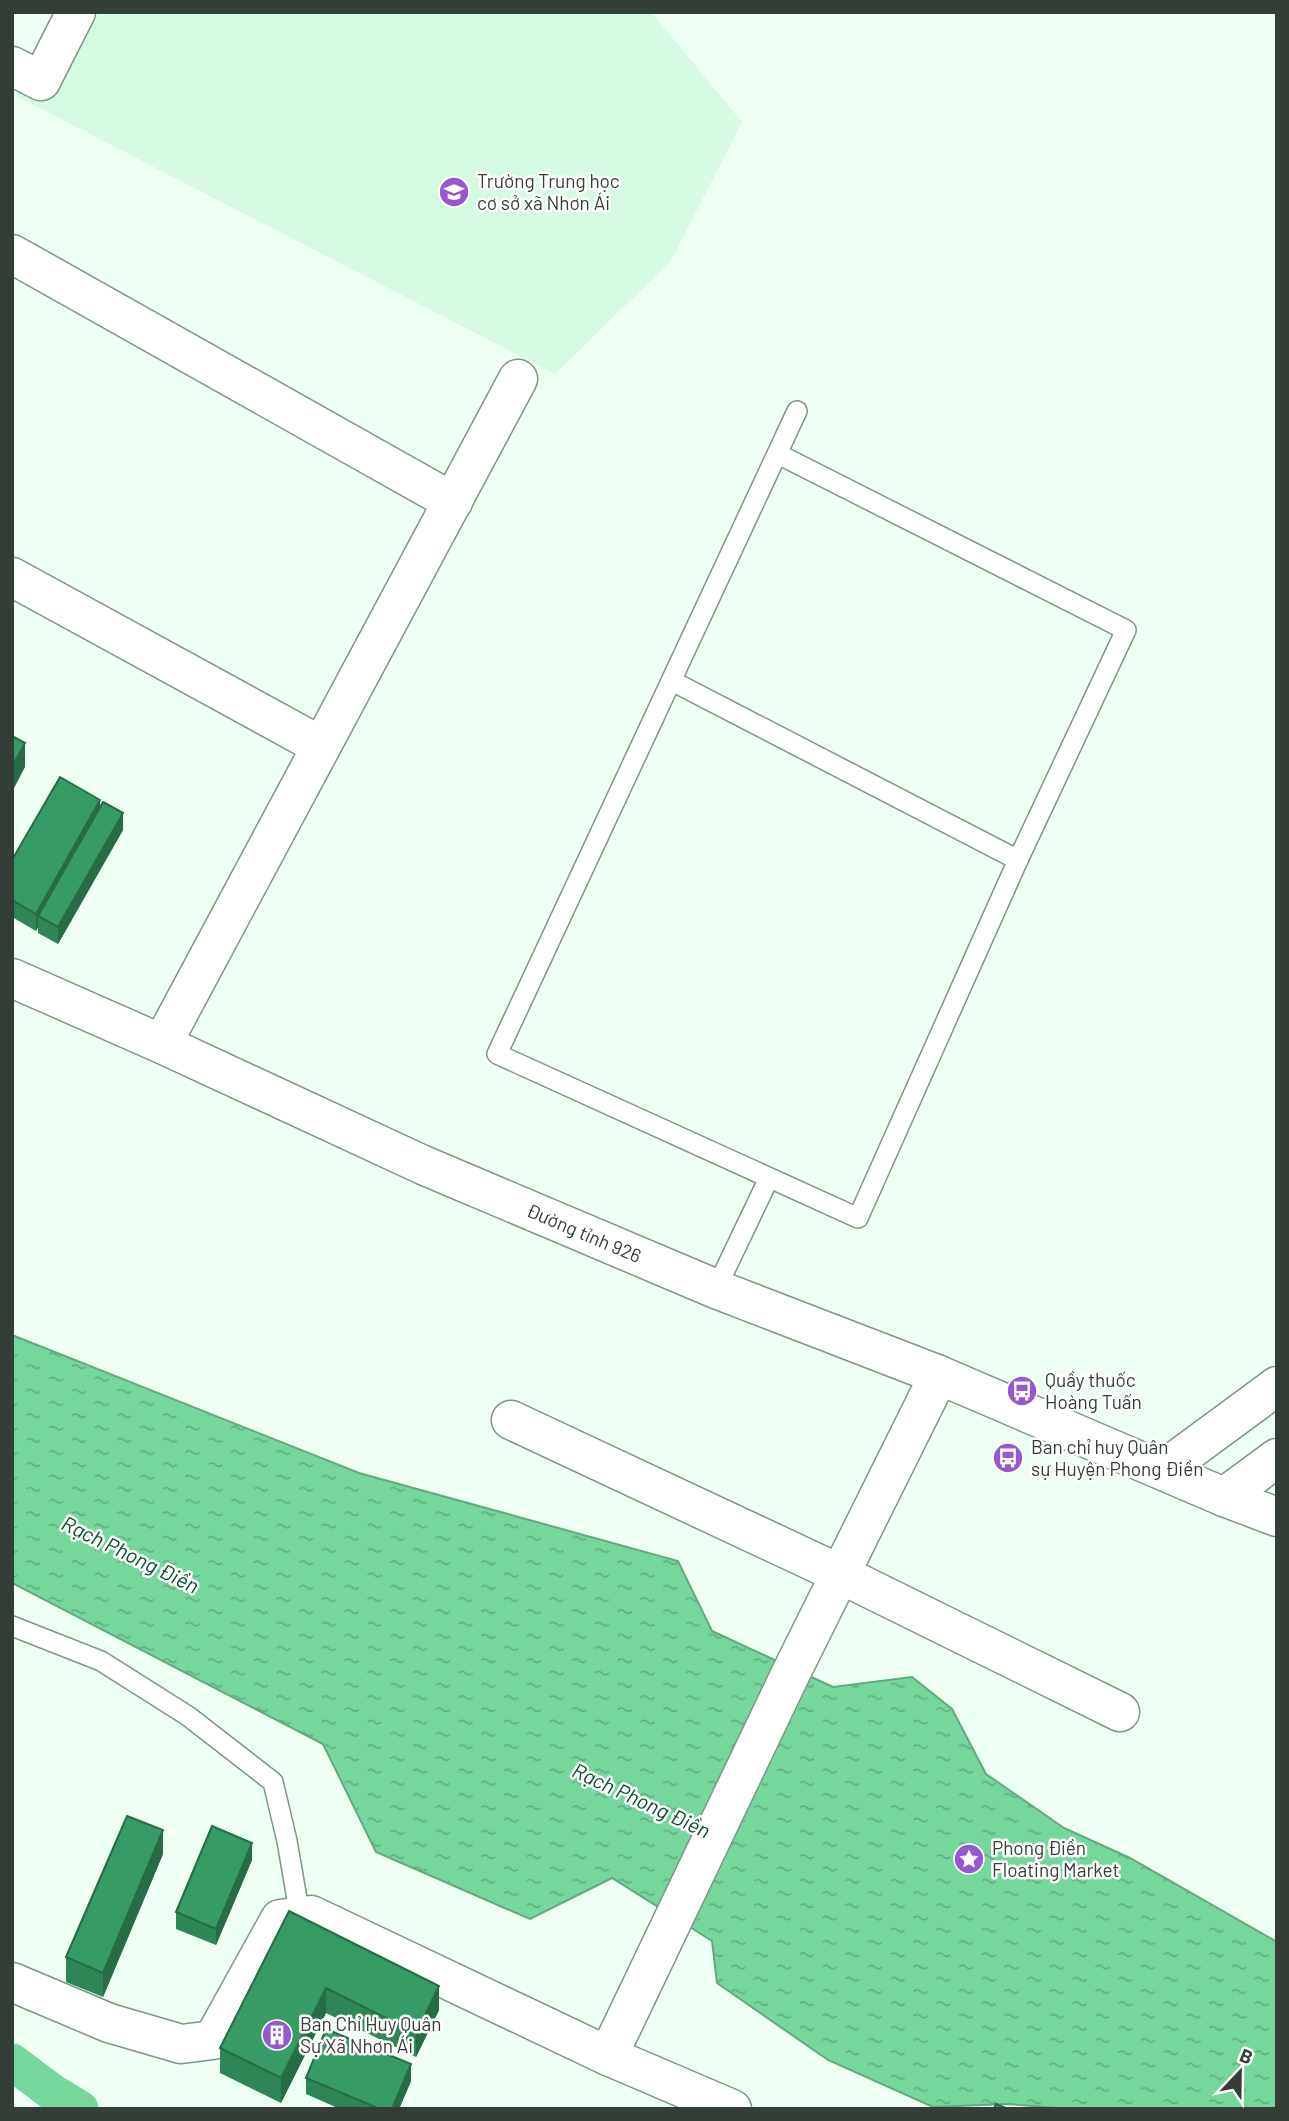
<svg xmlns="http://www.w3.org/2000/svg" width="1289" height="2121" viewBox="0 0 1289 2121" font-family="Barlow,sans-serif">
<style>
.built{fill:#d7fae2}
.water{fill:url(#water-ripples);stroke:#62a97e;stroke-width:2}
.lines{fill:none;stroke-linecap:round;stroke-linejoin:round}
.canal{stroke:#76d79d;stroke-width:37}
.lane-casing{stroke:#7d9785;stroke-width:22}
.street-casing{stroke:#7d9785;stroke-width:41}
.secondary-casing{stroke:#7d9785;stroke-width:41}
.lane{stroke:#fff;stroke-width:19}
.street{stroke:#fff;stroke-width:38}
.secondary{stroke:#fff;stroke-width:38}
.wall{fill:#2e8556}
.shaded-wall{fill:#266c46}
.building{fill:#369b64;stroke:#266c46;stroke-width:2}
.labels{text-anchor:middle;stroke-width:5;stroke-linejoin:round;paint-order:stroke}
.poi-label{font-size:19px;fill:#333e37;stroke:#fff;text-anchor:start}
.street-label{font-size:19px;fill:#333e37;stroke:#fff}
.water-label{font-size:21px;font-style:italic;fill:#00502c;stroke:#fff}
</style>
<defs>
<pattern id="water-ripples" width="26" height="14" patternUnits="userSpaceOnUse" patternTransform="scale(1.75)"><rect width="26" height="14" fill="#76d79d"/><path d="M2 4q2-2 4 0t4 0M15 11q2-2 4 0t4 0" fill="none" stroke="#61b081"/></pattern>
</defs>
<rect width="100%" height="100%" fill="#eefff3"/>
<!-- built -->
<path class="built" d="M59,12H651L742,122L671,261L555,374L16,96Z"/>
<!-- water -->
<path class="water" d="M12,1335L359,1473L678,1561L712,1631L833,1687L912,1677L952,1709L986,1774L1064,1828L1130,1858L1277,1942V2109H1070L1008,2104L933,2107L828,2060L717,1983L712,1941L612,1878L530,1919L376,1852L323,1744L12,1583Z"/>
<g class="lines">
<!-- canal -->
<path class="canal" d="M12,2062L52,2092L80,2109"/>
<!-- lane casing -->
<g class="lane-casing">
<g id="lane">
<path d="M778,454L1126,630L1018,860L858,1218L497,1054L797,411"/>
<path d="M672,681L1018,860"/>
<path d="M716,1289L769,1178"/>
<path d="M12,1626L101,1661L188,1716L273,1782L287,1841L300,1916"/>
</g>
</g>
<!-- street casing -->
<g class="street-casing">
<g id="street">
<path d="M12,66L41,81L76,12"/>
<path d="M12,254L453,502"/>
<path d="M12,577L321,746"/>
<path d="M162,1044L518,379"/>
<path d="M511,1420L840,1574L1120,1712"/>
<path d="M1224,1497L1277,1517"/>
<path d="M12,1982L109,2023L181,2044L213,2040L280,1919L311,1915L608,2056L790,1675L939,1375"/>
</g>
</g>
<!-- secondary casing -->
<g class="secondary-casing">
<g id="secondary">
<path d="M12,978L162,1044L423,1165L716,1289L939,1375L1224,1497L1277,1458"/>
<path d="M1163,1470L1277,1386"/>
<path d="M608,2056L732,2109"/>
</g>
</g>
<!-- lane -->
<use href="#lane" class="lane"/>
<!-- street -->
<use href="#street" class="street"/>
<!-- secondary -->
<use href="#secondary" class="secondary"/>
</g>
<!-- wall -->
<g class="wall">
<path d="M100,806L123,830L58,944L38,933V927L36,931L12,917V860Z"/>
<path d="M163,1854L103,1997L66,1982V1957Z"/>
<path d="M252,1860L216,1945L176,1929V1912Z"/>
<path d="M289,1911L439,2010L416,2057L326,2013L281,2103L220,2073V2048Z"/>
<path d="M306,2078L411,2081L399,2109H340L306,2094Z"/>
</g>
<!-- shaded-wall -->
<g class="shaded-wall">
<path d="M25,743V767L12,792V767Z"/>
<path d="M100,800V817L38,916V927L36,931V914Z"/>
<path d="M123,813V830L58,944V927Z"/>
<path d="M163,1830V1854L103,1997V1973Z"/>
<path d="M252,1843V1860L216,1945V1929Z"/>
<path d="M439,1986V2010L416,2057V2033Z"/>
<path d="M326,1988V2013L281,2103V2078Z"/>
<path d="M411,2064V2081L399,2109H392Z"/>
</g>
<!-- building -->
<g class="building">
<path d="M12,736L25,743L12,767Z"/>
<path d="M60,777L100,800L36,914L12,900V860Z"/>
<path d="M103,802L123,813L58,927L38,916Z"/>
<path d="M127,1816L163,1830L103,1973L66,1957Z"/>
<path d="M212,1826L252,1843L216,1929L176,1912Z"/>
<path d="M289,1911L439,1986L416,2033L326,1988L281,2078L220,2048Z"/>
<path d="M326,2029L411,2064L392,2109H380L306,2078Z"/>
<path d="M996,2104L1008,2109H994Z"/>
</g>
<!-- icons -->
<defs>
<g id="school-disc" transform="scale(1.575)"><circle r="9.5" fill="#9658ce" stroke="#fff"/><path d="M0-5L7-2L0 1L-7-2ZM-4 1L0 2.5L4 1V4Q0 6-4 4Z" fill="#fff"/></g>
<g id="bus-disc" transform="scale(1.575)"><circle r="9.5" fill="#9658ce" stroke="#fff"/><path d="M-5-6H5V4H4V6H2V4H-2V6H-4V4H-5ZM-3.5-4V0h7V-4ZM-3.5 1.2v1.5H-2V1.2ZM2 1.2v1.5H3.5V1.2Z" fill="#fff"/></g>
<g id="sight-disc" transform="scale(1.575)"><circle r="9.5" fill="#9658ce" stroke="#fff"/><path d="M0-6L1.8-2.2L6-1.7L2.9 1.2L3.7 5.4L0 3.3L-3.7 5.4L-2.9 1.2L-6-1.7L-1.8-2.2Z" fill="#fff"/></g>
<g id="building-disc" transform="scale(1.575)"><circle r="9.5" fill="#9658ce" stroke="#fff"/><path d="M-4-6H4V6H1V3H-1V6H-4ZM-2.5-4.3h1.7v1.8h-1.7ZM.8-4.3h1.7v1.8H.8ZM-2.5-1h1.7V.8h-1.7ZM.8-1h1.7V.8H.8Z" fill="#fff"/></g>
</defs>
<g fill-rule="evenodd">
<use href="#school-disc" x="454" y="192"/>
<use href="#bus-disc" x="1022" y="1391"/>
<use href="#bus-disc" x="1008" y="1458"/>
<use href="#sight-disc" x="969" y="1859"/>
<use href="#building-disc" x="277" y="2035"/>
</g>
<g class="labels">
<!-- poi labels -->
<g class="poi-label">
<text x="477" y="188">Trường Trung học<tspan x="477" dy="22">cơ sở xã Nhơn Ái</tspan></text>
<text x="1045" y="1387">Quầy thuốc<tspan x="1045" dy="22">Hoàng Tuấn</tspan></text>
<text x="1031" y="1454">Ban chỉ huy Quân<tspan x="1031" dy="22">sự Huyện Phong Điền</tspan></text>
<text x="992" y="1855">Phong Điền<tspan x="992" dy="22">Floating Market</tspan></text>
<text x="300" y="2031">Ban Chỉ Huy Quân<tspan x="300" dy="22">Sự Xã Nhơn Ái</tspan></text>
</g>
<!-- street labels -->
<g class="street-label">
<text transform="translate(584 1233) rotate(23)" y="7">Đường tỉnh 926</text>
</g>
<!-- water labels -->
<g class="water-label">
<text transform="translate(130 1555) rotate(26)" y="7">Rạch Phong Điền</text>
<text transform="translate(641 1801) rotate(25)" y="7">Rạch Phong Điền</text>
</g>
</g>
<!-- border -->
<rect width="1289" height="2121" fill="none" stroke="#333e37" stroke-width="28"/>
<!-- north arrow -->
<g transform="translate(1240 2072) rotate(22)" stroke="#ffffff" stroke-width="5" paint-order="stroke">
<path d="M0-5L12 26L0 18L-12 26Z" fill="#333e37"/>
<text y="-10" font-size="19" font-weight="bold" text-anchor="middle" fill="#333e37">B</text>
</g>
</svg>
